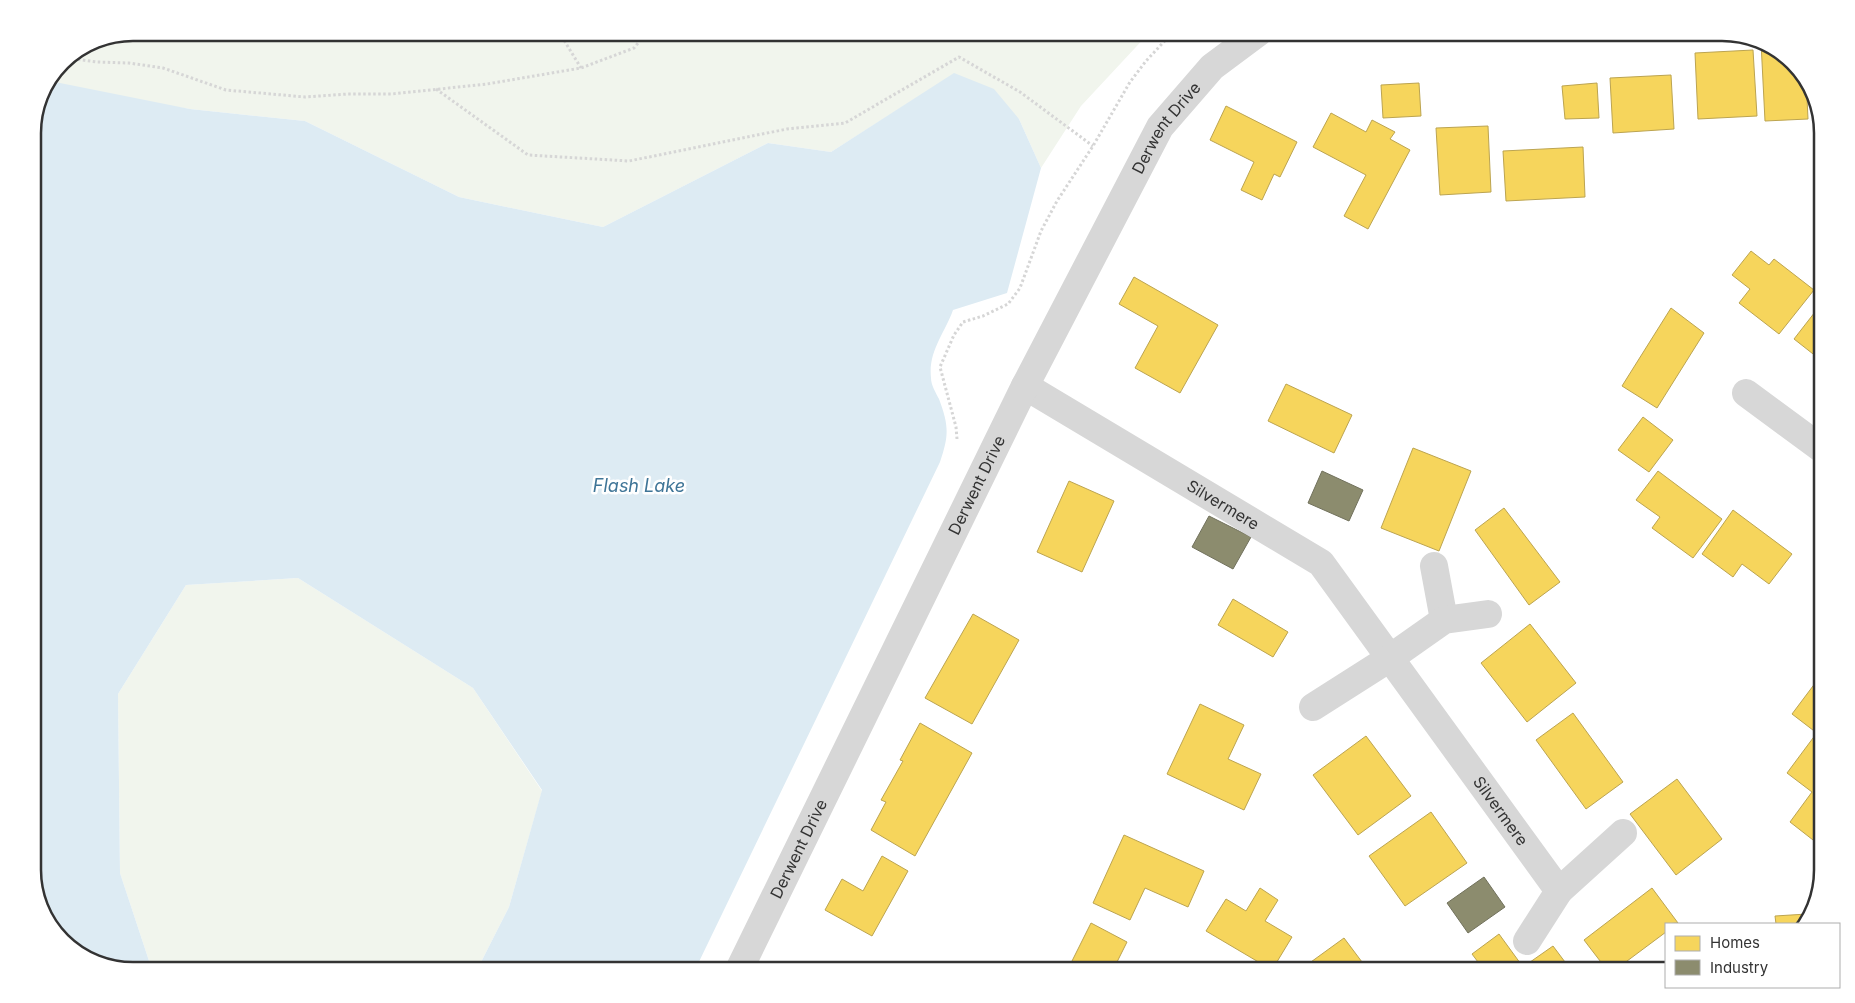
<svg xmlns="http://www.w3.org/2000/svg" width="1855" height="1003" viewBox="0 0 1855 1003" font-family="Inter,sans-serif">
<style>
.green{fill:#f1f5ed}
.water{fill:#ddebf3}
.homes{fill:#f6d55c;stroke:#bca450}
.industry{fill:#8c8c6e;stroke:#71715c}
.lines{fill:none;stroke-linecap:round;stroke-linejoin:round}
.path{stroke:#d6d6d6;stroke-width:3;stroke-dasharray:2.5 2.5;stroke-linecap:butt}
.street{stroke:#d7d7d7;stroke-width:28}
.labels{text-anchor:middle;stroke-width:5;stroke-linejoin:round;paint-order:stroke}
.street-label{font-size:16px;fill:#333;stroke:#fff}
.water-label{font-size:18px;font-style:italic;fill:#3f7597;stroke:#fff}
.rim{fill:none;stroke:#333;stroke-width:2.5}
</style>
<rect width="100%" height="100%" fill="#fff"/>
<!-- green -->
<g class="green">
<path d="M133,33H1149L1081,106L1041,168L1019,119L954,74L831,152L768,143L603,227L459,197L305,121L190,109L45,87L62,62L95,40Z"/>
<path d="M298,578L473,688L542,791L509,907L477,970H152L120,873L118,694L186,585Z"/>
</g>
<!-- water -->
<path class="water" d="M954,73L994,89L1019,119L1041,168L1007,293L953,310C945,333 928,351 931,378C931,385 936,393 939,399C949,426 949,435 940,462L695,970H477L509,907L542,790L473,688L298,578L186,585L118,694L120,873L152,970H133L88,960L50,926L33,877V127L40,94L50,81L190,109L305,121L459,197L603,227L768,143L831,152Z"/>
<!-- homes -->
<g class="homes">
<path d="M1761,42L1767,43L1806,78L1808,119L1765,121Z"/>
<path d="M1753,50L1757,116L1698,119L1695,53Z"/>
<path d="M1671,75L1674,129L1613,133L1610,78Z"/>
<path d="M1419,83L1421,116L1383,118L1381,85Z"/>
<path d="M1597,83L1599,118L1565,119L1562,86Z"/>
<path d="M1226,106L1297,142L1280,177L1274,174L1262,200L1241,190L1254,162L1210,140Z"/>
<path d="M1331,113L1366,132L1372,120L1395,132L1390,139L1410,150L1368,229L1344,216L1366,175L1313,147Z"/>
<path d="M1488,126L1491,192L1440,195L1436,128Z"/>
<path d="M1583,147L1585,197L1506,201L1503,151Z"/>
<path d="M1751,251L1769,265L1774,259L1814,290L1779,334L1739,303L1750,289L1732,275Z"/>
<path d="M1134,277L1218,325L1180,393L1135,368L1158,326L1119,304Z"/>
<path d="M1822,303V361L1794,339Z"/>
<path d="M1671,308L1704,333L1657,408L1622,386Z"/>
<path d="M1286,384L1352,415L1334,453L1268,421Z"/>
<path d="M1643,417L1673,440L1649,472L1618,450Z"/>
<path d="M1413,448L1471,471L1439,551L1381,528Z"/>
<path d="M1658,471L1722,519L1693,558L1652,528L1660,517L1636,500Z"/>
<path d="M1069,481L1114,501L1082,572L1037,552Z"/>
<path d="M1504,508L1560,582L1529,605L1475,530Z"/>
<path d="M1733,510L1792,554L1769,584L1742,564L1733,577L1702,554Z"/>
<path d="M1233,599L1288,632L1273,657L1218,625Z"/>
<path d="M973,614L1019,640L972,724L925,698Z"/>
<path d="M1530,624L1576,683L1527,722L1481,663Z"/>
<path d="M1822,674V737L1792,714Z"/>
<path d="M1200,704L1244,725L1228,759L1261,774L1244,810L1167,774Z"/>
<path d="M1573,713L1623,782L1586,809L1536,740Z"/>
<path d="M920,723L972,753L915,856L871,830L886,802L881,800L903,761L900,760Z"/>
<path d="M1816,734L1822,739V847L1790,822L1812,792L1787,773Z"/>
<path d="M1366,736L1411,796L1358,835L1313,775Z"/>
<path d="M1677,779L1722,839L1676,875L1630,814Z"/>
<path d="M1431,812L1467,863L1405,906L1369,856Z"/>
<path d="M1124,835L1204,871L1188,907L1145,888L1130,920L1093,903Z"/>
<path d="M882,856L908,871L872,936L825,910L842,879L863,891Z"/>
<path d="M1260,888L1278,900L1265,921L1292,937L1272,970L1206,931L1226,899L1246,911Z"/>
<path d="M1652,888L1678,923L1666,924V932L1615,970H1607L1584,940Z"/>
<path d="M1807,914L1808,919L1803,924H1776L1775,916Z"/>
<path d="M1091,923L1127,942L1113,970H1071L1068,969Z"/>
<path d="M1499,934L1523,967L1553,946L1571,970H1484L1472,954Z"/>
<path d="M1344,938L1368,970H1306L1304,967Z"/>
</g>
<!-- industry -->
<g class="industry">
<path d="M1322,471L1363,490L1349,521L1308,503Z"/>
<path d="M1209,516L1251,537L1233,569L1192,547Z"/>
<path d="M1484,877L1505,907L1468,933L1447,903Z"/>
</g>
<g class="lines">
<!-- path -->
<g class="path">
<path d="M559,32L581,68"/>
<path d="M68,58L97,62L129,63L163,68L226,90L305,97L348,94H392L487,84L581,68L634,48L647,32"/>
<path d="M436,89L528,155L629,161L787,129L845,123L959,57L1020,92L1093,146"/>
<path d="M957,439L956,427L940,367L954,335L963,322L983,316L1008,304L1020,288L1041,231L1057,201L1093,146L1130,82L1146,61L1173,32"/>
</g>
<!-- street -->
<g class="street">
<path id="s1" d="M1025,386L1321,563L1559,891"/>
<path d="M1746,393L1822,449"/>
<path d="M1434,566L1444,620"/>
<path d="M1313,707L1390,658L1444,620L1488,614"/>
<path d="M1527,941L1559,891L1623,833"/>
<path id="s2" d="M739,970L1025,386L1160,127L1212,67L1259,32"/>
</g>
</g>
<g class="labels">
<!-- street labels -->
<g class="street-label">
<text dy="6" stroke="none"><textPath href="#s2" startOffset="945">Derwent Drive</textPath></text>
<text dy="6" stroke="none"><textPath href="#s2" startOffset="540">Derwent Drive</textPath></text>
<text dy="6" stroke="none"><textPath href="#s1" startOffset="231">Silvermere</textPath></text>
<text dy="6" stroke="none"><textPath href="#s1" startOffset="651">Silvermere</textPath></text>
<text dy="6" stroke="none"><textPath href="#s2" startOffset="135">Derwent Drive</textPath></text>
</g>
<!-- water labels -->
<g class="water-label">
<text x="639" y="492">Flash Lake</text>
</g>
</g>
<!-- crop -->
<path d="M0 0H1855V1003H0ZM133 41H1722A92 92 0 0 1 1814 133V870A92 92 0 0 1 1722 962H133A92 92 0 0 1 41 870V133A92 92 0 0 1 133 41Z" fill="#fff" fill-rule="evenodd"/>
<path class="rim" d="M133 41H1722A92 92 0 0 1 1814 133V870A92 92 0 0 1 1722 962H133A92 92 0 0 1 41 870V133A92 92 0 0 1 133 41Z"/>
<!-- legend -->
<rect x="1665" y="923" width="175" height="65" fill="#ffffff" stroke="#adadad"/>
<rect x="1675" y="936" width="25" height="15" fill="#f6d55c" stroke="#adadad"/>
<text x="1710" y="948" font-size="15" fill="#333333">Homes</text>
<rect x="1675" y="960" width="25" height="15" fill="#8c8c6e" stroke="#adadad"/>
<text x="1710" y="973" font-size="15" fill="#333333">Industry</text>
</svg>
